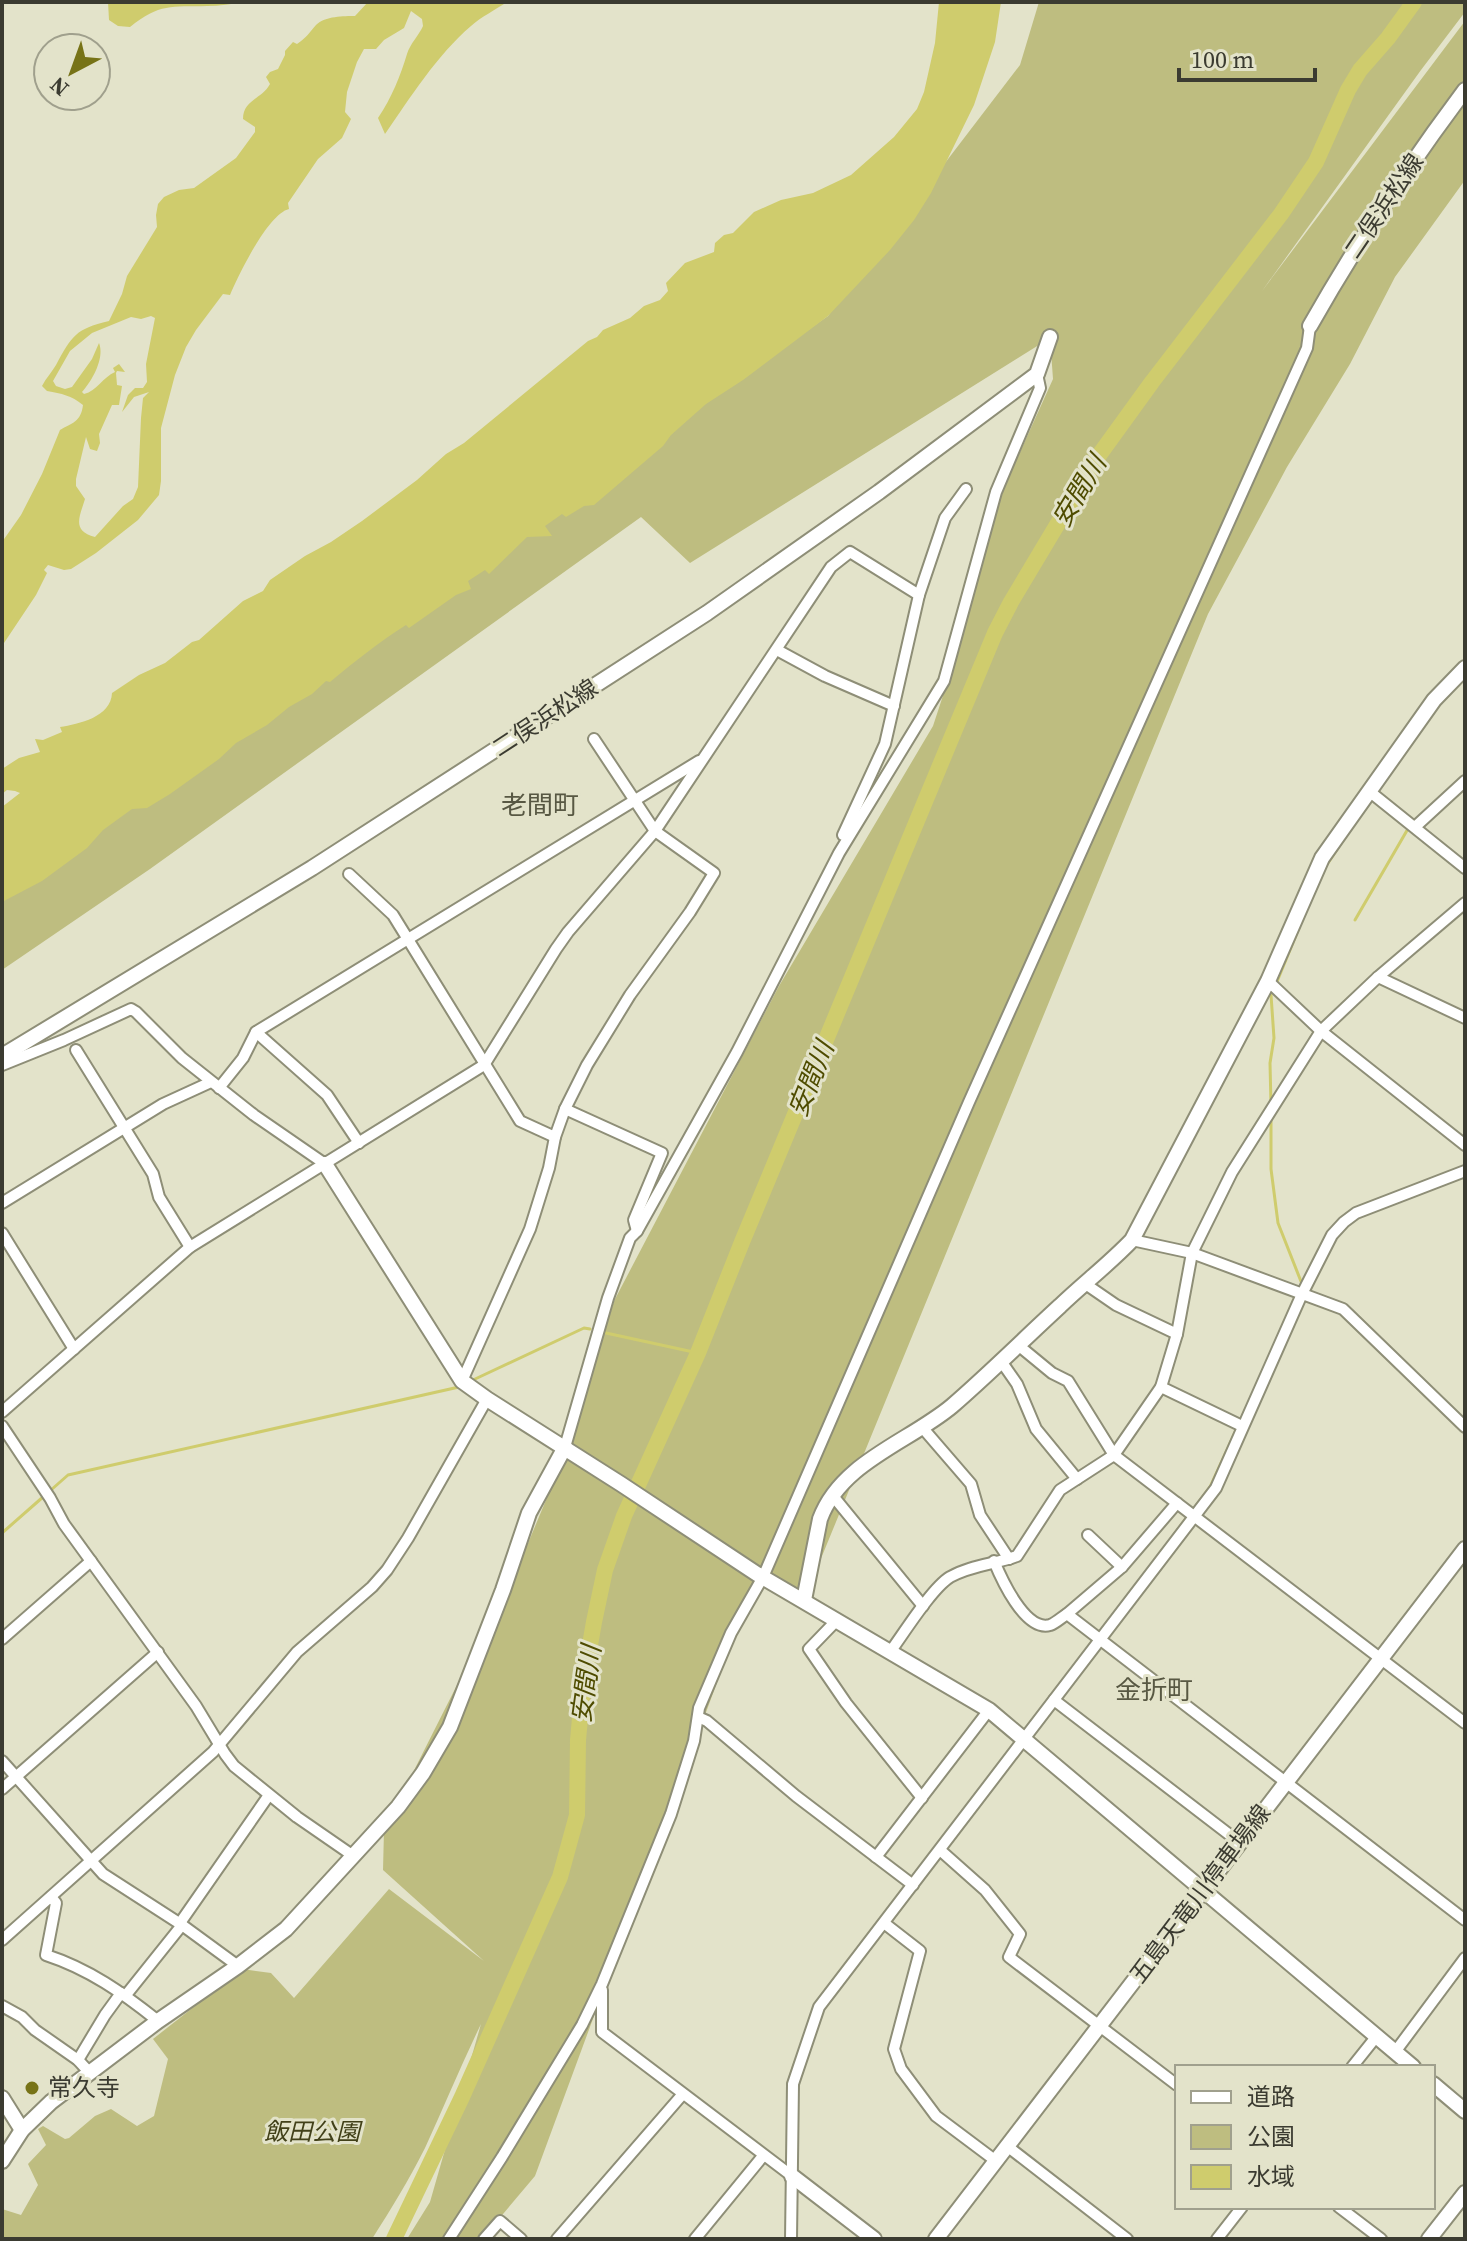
<svg xmlns="http://www.w3.org/2000/svg" width="1467" height="2241" viewBox="0 0 1467 2241" font-family="'Source Serif 4','Noto Sans JP',serif">
<style>
.green{fill:#bebd80}
.water{fill:#cfcc6d;fill-rule:evenodd}
.lines{fill:none;stroke-linecap:round;stroke-linejoin:round}
.stream{stroke:#cfcc6d;stroke-width:3}
.river{stroke:#cfcc6d;stroke-width:16}
.street-casing{stroke:#8e8e77;stroke-width:14}
.secondary-casing{stroke:#8e8e77;stroke-width:18}
.street{stroke:#fff;stroke-width:10}
.secondary{stroke:#fff;stroke-width:14}
.poi-dot{fill:#777317;stroke:#e3e3ca;stroke-width:3}
.labels{text-anchor:middle;stroke-width:6;stroke-linejoin:round;paint-order:stroke}
.street-label{font-size:24px;fill:#3b3b31;stroke:#e3e3ca}
.poi-label{font-size:24px;fill:#3b3b31;stroke:#e3e3ca;text-anchor:start}
.park-label{font-size:24px;font-style:italic;fill:#424119;stroke:#e3e3ca}
.water-label{font-size:26px;font-style:italic;fill:#4f4c00;stroke:#e3e3ca}
.neighbourhood-label{font-size:26px;fill:#585843;stroke:#e3e3ca}
</style>
<rect width="100%" height="100%" fill="#e3e3ca"/>
<!-- green -->
<path class="green" d="M1039,2H1465V12L1421,70L1262,291L1465,21V180L1395,277L1350,364L1287,467L1208,614L804,1600L757,1574L535,2176L482,2239H407L430,2202L481,2024C461,2065 444,2107 425,2148C409,2180 391,2209 372,2239H2V2209L21,2215L38,2185L28,2164L46,2145L38,2129L43,2126L65,2139L69,2138L95,2116L111,2109L137,2126L154,2116L168,2059L153,2039L242,1969L271,1973L294,1998L389,1889L484,1961L383,1870L384,1830L526,1548L574,1433L614,1301L779,986L933,726L956,656L1002,492L1053,379L1050,338L690,563L641,517L150,869L2,970V889L828,316L1020,65Z"/>
<!-- water -->
<g class="water">
<path d="M108,2H244C232,4 219,6 207,6C171,7 160,3 130,27L118,26L109,20Z"/>
<path d="M368,2H507C495,10 481,17 471,26C437,55 410,98 385,134L378,118C392,97 400,77 407,54C410,44 419,35 423,26L422,19L411,11L404,28L384,40L376,49H364L357,62L347,92L345,112L351,119L342,138L318,159L288,203L289,209C268,214 239,274 230,295L223,294L196,330L186,347L175,375L161,428V481L159,495L138,520L96,553L71,569L64,570L48,565L44,570L47,573L36,595L2,646V542L21,515L42,474L60,430C72,423 81,422 83,405C71,395 62,394 47,391L42,386C46,378 52,372 56,365C72,336 75,329 109,321L122,294L127,276L157,227L156,215L158,204L164,197L179,190L194,188L236,158L255,132V127L243,119C243,100 262,99 270,84L266,77L270,72L278,69L285,55V51L293,42L297,44C306,38 310,32 316,25C325,16 344,16 355,16ZM151,316L155,318L146,364L147,382L143,388H135L128,395L122,412L134,397L149,392L143,398L141,418L138,487L133,499L123,506L95,537C72,531 79,518 85,499L76,486V479L86,437L90,449L97,451L100,443L99,434L112,405H119L122,386L117,385L116,373L117,371L125,372L119,364L113,368L115,372C103,377 97,391 84,394L82,392C92,381 105,358 99,343L92,359L72,387L65,389L56,386L53,381L70,351L92,333L131,317L141,319Z"/>
<path d="M939,2H1001L995,42L974,105L931,193L914,220L890,250L828,316L743,380L706,404L671,435L663,446L594,505L584,506L566,517L562,514L545,526L552,536L527,537L489,574L485,570L468,581L471,589L456,595L409,628L406,625C379,642 354,662 330,682L326,681L312,694L289,707L267,725L236,743L219,759L170,794L147,808L132,809L103,830L87,848L42,881L2,902V807L20,793L15,791L7,790L2,794V769L19,758L40,752L35,739L43,740L62,732L60,727C79,724 111,717 112,693L139,675L165,663L192,642L199,640L243,601L263,591L270,580L305,556L331,542L362,521L417,480L446,454L464,443L588,341L597,337L603,330L630,318L644,306L660,300L668,291L666,283L685,263L714,252L715,243L724,235L733,233L754,212L781,200L813,193L851,175L894,137L917,109L924,92L935,43Z"/>
</g>
<g class="lines">
<!-- stream -->
<g class="stream">
<path d="M1326,866L1346,836"/>
<path d="M1355,920L1409,827"/>
<path d="M1276,984L1299,928"/>
<path d="M1271,1105L1270,1063L1274,1038L1271,995"/>
<path d="M1271,1117V1169L1278,1223L1302,1284"/>
<path d="M606,1333L698,1353"/>
<path d="M473,1380L584,1328L590,1329"/>
<path d="M51,1490L68,1475L459,1387"/>
<path d="M1193,1510L1210,1487L1246,1408"/>
<path d="M2,1533L43,1497"/>
<path d="M1173,1536L1188,1516"/>
<path d="M788,2097V2083L795,2062"/>
</g>
<!-- river -->
<path class="river" d="M394,2239L462,2097L560,1877L577,1815L578,1740L583,1685L594,1622L605,1570L624,1516L698,1353L742,1242L995,633L1011,602L1097,458L1152,382L1281,214L1316,162L1348,90L1360,70L1388,38L1414,2"/>
<!-- street casing -->
<g class="street-casing">
<g id="street">
<path d="M777,650L825,676L894,706"/>
<path d="M1369,791L1465,868"/>
<path d="M1415,827L1465,781"/>
<path d="M843,835L885,744L919,595L945,518L966,489"/>
<path d="M349,874L393,915L520,1121L555,1137"/>
<path d="M1378,977L1465,1018"/>
<path d="M1268,981L1321,1031L1465,1145"/>
<path d="M256,1032L327,1095L359,1143"/>
<path d="M76,1050L153,1174L159,1197L190,1247"/>
<path d="M2,1065L64,1040L131,1009L136,1012L182,1058L254,1115L325,1164"/>
<path d="M219,1088L243,1058L256,1032L699,761"/>
<path d="M565,1109L662,1153L634,1220L637,1231"/>
<path d="M2,1203L163,1104L211,1082"/>
<path d="M2,1233L74,1349"/>
<path d="M1132,1240L1192,1253L1343,1309L1465,1427"/>
<path d="M1084,1283L1116,1305L1177,1334"/>
<path d="M1018,1345L1052,1373L1068,1381L1114,1455L1465,1723"/>
<path d="M1001,1361L1017,1384L1036,1429L1077,1479"/>
<path d="M462,1381L530,1229L549,1168L555,1137L565,1109L587,1065L630,995L690,912L714,873L655,831L594,739"/>
<path d="M1161,1387L1242,1426"/>
<path d="M2,1412L190,1247L484,1065L556,949L568,932L655,831L831,567L850,552L919,595"/>
<path d="M2,1426L50,1498L64,1524L196,1706L225,1754L234,1766L297,1817L352,1855"/>
<path d="M921,1426L971,1484L980,1515L1009,1559"/>
<path d="M565,1447L608,1298L630,1238L637,1231L737,1052L839,853L944,681L996,492L1040,388L1037,374"/>
<path d="M833,1496L923,1606"/>
<path d="M1088,1535L1122,1567"/>
<path d="M994,1561C1001,1578 1025,1632 1050,1625C1056,1623 1062,1617 1067,1614L1465,1920"/>
<path d="M1067,1614L1122,1567L1177,1503"/>
<path d="M837,1620L809,1649L846,1703L922,1798"/>
<path d="M2,1639L91,1561"/>
<path d="M890,1652C904,1633 932,1588 950,1577C971,1565 996,1564 1017,1556L1060,1490L1114,1455L1161,1387L1177,1334L1192,1253L1232,1172L1321,1031L1378,977L1465,903"/>
<path d="M1054,1700L1239,1842"/>
<path d="M698,1717L707,1721L796,1796L913,1885"/>
<path d="M2,1761L103,1874L182,1925L238,1966"/>
<path d="M2,1789L158,1652"/>
<path d="M940,1850L985,1890L1020,1934L1009,1957L1177,2085"/>
<path d="M876,1857L989,1710"/>
<path d="M51,1897L56,1903L46,1955C89,1969 123,1993 158,2021"/>
<path d="M180,1923L269,1795"/>
<path d="M884,1923L920,1951L894,2049L901,2069L936,2116L996,2161"/>
<path d="M2,1940L213,1752L297,1652L372,1587L387,1570L408,1538L487,1399"/>
<path d="M602,1990V2032L792,2176"/>
<path d="M126,1995L182,1925"/>
<path d="M2,2006L22,2017L35,2030L78,2060L90,2073"/>
<path d="M1395,2052L1465,1958"/>
<path d="M78,2060L105,2015L121,1993"/>
<path d="M1352,2067L1376,2037"/>
<path d="M1007,2146L1127,2239"/>
<path d="M1339,2207L1381,2239"/>
<path d="M449,2239L502,2157L582,2025L602,1984L671,1814L694,1741L699,1708L731,1633L763,1577L969,1102L1307,348L1310,326"/>
<path d="M484,2239L500,2221L521,2239"/>
<path d="M557,2239L682,2095"/>
<path d="M695,2239L763,2156"/>
<path d="M791,2239L793,2084L819,2007L1216,1488L1302,1294L1332,1235L1344,1222L1356,1213L1465,1171"/>
<path d="M1217,2239L1242,2207"/>
</g>
</g>
<!-- secondary casing -->
<g class="secondary-casing">
<g id="secondary">
<path d="M1310,326C1357,243 1408,166 1465,90"/>
<path d="M2,1056L312,868L707,613L879,492L1037,374L1050,337"/>
<path d="M325,1164L462,1381L487,1399L621,1484L757,1574L989,1710L1413,2067"/>
<path d="M804,1600L820,1519C841,1462 909,1442 952,1406C989,1374 1024,1339 1060,1306C1084,1283 1109,1264 1132,1240L1268,981L1322,858L1434,700L1465,668"/>
<path d="M1433,2084L1465,2111"/>
<path d="M2,2098L22,2130"/>
<path d="M2,2161L22,2130L51,2102L158,2021L238,1966L286,1929L398,1807L423,1773L450,1727L503,1590L529,1513L565,1447"/>
<path d="M792,2176L874,2239"/>
<path d="M936,2239L1465,1549"/>
<path d="M1429,2239L1465,2193"/>
</g>
</g>
<!-- street -->
<use href="#street" class="street"/>
<!-- secondary -->
<use href="#secondary" class="secondary"/>
</g>
<!-- markers -->
<circle class="poi-dot" cx="32" cy="2088" r="8"/>
<g class="labels">
<!-- street labels -->
<g class="street-label">
<text transform="translate(1384 206) rotate(-56)" y="8">二俣浜松線</text>
<text transform="translate(545 718) rotate(-33)" y="8">二俣浜松線</text>
<text transform="translate(1200 1894) rotate(-53)" y="8">五島天竜川停車場線</text>
</g>
<!-- poi labels -->
<g class="poi-label">
<text x="48" y="2096">常久寺</text>
</g>
<!-- park labels -->
<g class="park-label">
<text x="312" y="2140">飯田公園</text>
</g>
<!-- water labels -->
<g class="water-label">
<text transform="translate(1079 491) rotate(-59)" y="9">安間川</text>
<text transform="translate(811 1079) rotate(-68)" y="9">安間川</text>
<text transform="translate(586 1684) rotate(-82)" y="9">安間川</text>
</g>
<!-- neighbourhood labels -->
<g class="neighbourhood-label">
<text x="540" y="814">老間町</text>
<text x="1154" y="1699">金折町</text>
</g>
</g>
<!-- border -->
<rect width="1467" height="2241" fill="none" stroke="#3b3b31" stroke-width="8"/>
<!-- legend -->
<rect x="1175" y="2065" width="260" height="144" fill="#e3e3ca" stroke="#a0a08d" stroke-width="2"/>
<rect x="1191" y="2091" width="40" height="12" fill="#ffffff" stroke="#a0a08d" stroke-width="2"/>
<text x="1247" y="2105" font-size="24" fill="#3b3b31">道路</text>
<rect x="1191" y="2125" width="40" height="24" fill="#bebd80" stroke="#a0a08d" stroke-width="2"/>
<text x="1247" y="2145" font-size="24" fill="#3b3b31">公園</text>
<rect x="1191" y="2165" width="40" height="24" fill="#cfcc6d" stroke="#a0a08d" stroke-width="2"/>
<text x="1247" y="2185" font-size="24" fill="#3b3b31">水域</text>
<!-- north arrow -->
<g transform="translate(72 72) rotate(221)"><circle r="38" fill="#e3e3ca" stroke="#a0a08d" stroke-width="2"/>
<path d="M0-6L14 30L0 20L-14 30Z" fill="#777317"/>
<text y="-12" font-size="22" font-weight="bold" text-anchor="middle" fill="#3b3b31">N</text>
</g>
<!-- scale -->
<path d="M1179 68v12h136v-12" fill="none" stroke="#3b3b31" stroke-width="4"/>
<text x="1191" y="68" font-size="24" fill="#3b3b31" stroke="#e3e3ca" stroke-width="6" paint-order="stroke">100 m</text>
</svg>
